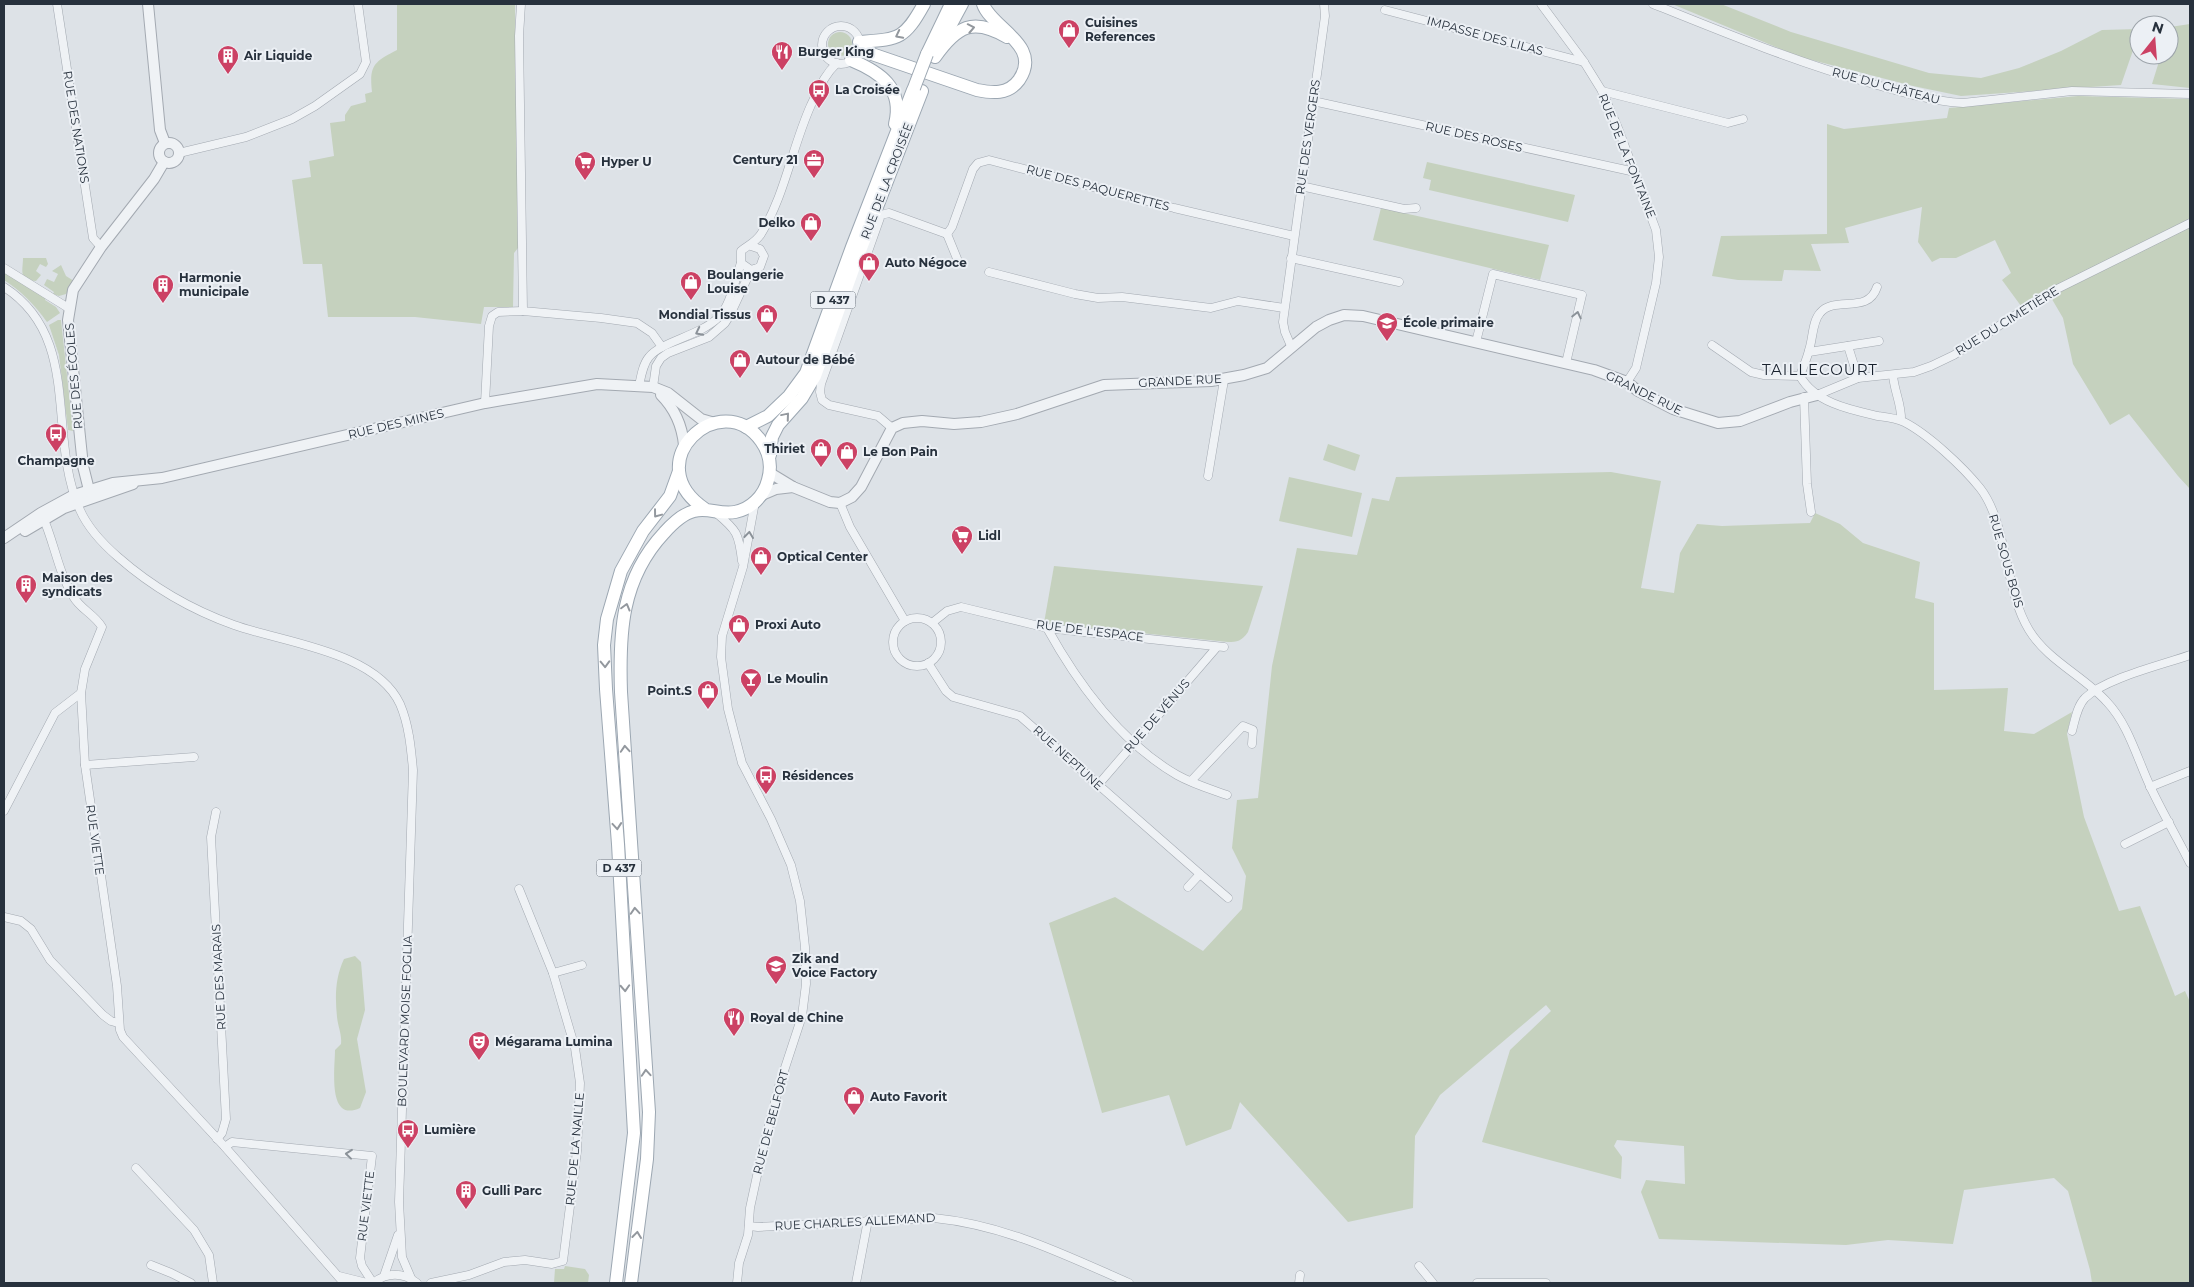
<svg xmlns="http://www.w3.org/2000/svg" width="2194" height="1287" viewBox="0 0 2194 1287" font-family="Montserrat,sans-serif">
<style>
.green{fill:#c5d1be}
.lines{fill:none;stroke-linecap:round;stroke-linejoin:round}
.minor-casing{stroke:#a3a9b1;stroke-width:9}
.tertiary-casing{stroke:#a3a9b1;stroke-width:12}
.primary-casing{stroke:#9ca7b2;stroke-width:14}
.minor{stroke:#eff2f5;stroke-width:8}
.tertiary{stroke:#eff2f5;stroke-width:10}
.primary{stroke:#fff;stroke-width:12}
.primary-bridge-casing{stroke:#9ca7b2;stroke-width:14;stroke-linecap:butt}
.primary-bridge{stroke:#fff;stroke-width:12}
.oneway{stroke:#93989e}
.oneway2{stroke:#8b9299}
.labels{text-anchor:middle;stroke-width:4;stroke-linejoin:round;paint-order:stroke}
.shield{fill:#ecf0f5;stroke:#626a74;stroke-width:1}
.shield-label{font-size:11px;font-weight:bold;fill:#27313d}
.poi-label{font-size:12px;font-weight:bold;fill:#27313d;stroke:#ecf0f5;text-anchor:start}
.street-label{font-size:12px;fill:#27313d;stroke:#ecf0f5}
.quarter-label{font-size:15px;letter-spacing:1px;fill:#19222e;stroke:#ecf0f5}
</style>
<rect width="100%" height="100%" fill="#dde2e7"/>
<!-- green -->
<g class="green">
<path d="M397,4H515L518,248L514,253L513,307H484L481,324L415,317H328L322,264H303L292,180L311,177L309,161L334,156L330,123L345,121V115L351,106L366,102L365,94L372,92C369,65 374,62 397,50Z"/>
<path d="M1672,4H1721L1791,32L1929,73L1981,78L2019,68L2061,51L2102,30L2139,29V33L2121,85L1961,96L1913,86L1800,57Z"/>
<path d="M2190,24V88L2152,84L2161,55H2169L2170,27Z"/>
<circle cx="840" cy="44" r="12"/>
<path d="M2078,96L2190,99V489L2178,476L2129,414L2110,425L2073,364L2063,318L2046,289L2021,306L2002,280L2011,273L1995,240L1956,258H1940L1932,262L1918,242L1922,207L1845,228L1849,243L1811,244L1821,271L1784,270L1782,281L1738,280L1712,276L1721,236L1827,234V124L1844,129L1947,118L1949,108Z"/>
<path d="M1427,162L1575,195L1568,222L1429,190L1431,180L1423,178Z"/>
<path d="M1381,208L1549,245L1540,280L1373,240Z"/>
<path d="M23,258H46L48,264L46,267L40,264L36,271L41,275L36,281C18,281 23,270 23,258Z"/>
<path d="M61,265L66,276L74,281L66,294L59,296L53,294L54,292L44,285L47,279L54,282L58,274L52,271Z"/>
<path d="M4,272L46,298L45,300L56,307L60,313L47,322C34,304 22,292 4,280Z"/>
<path d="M58,320H61L73,431L68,430L59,355L49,325Z"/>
<path d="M1328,444L1360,455L1355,471L1323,460Z"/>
<path d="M1611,472L1661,481L1641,588L1674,593L1680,553L1697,524L1722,526L1810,523L1815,513L1840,524L1863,543L1920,562L1915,598L1934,603V690L2008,688L2004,731L2034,734L2072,712L2067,734L2084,817L2119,911L2140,906L2175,996L2185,991L2190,1002V1283H2092L2090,1270L2068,1191L2054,1178L1964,1190L1953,1244L1888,1240L1846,1245L1659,1239L1641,1192L1646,1180L1685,1184L1684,1146L1617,1140L1614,1146L1622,1157L1621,1179L1482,1142L1510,1050L1551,1011L1546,1005L1440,1095L1415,1136L1413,1208L1348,1222L1240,1102L1231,1129L1186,1146L1169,1095L1102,1113L1049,923L1115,897L1203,951L1242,909L1246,876L1232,848L1237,800L1258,798L1272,666L1297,548L1357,555L1372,498L1389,501L1396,477Z"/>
<path d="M1289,477L1362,493L1352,537L1279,521Z"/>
<path d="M1054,566L1263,586L1248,632C1242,641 1237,642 1228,642L1044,623Z"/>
<path d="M355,956L361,962L365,1010L357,1039L366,1092L360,1108C327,1123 335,1069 335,1050L341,1044C342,1034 338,1027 337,1017C335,997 335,978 344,959Z"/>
<path d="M565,1266L585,1269L589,1275L588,1283H554L555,1269H564Z"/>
</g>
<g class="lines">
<!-- minor casing -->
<g class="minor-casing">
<g id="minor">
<path d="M57,4L93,238L101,247"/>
<path d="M521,4L519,36L523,311L601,318L637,323L652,333L662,347"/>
<path d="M1541,4L1584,62L1602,91L1618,128L1656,230L1659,257L1656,283L1636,368L1627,382"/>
<path d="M1653,4C1725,33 1796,62 1870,83C1901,92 1931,101 1963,103L2072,91L2190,94"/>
<path d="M1385,10L1584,62"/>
<circle cx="841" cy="45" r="19"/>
<path d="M1602,91L1728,123L1743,119"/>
<path d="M1313,101L1635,172"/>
<path d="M179,153L246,137L292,119L315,106L360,74L366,62L358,4"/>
<path d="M1301,186L1404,209L1416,208"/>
<path d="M947,234L952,227L973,169L978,163L989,160L1174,208L1294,236"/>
<path d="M947,234L958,261"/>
<path d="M751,246L760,249L764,256L760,267L751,270L741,263V251C748,245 755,243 761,234C785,195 792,147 811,105C819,89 824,75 837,63"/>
<path d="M1291,258L1399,282"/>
<path d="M4,268L70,309"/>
<path d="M989,272L1075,294L1098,298L1122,297L1211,308L1238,301L1284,308"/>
<path d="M4,287C83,338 46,434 80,510C88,528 103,544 118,557C151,586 192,610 234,625C284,643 375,651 400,704C409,725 411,748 413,770L399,1202L402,1257L411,1278"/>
<path d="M1877,287C1868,315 1835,295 1820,313C1812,322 1813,339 1809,350C1807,359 1803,367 1800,376C1815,403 1851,410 1878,416C1886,417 1896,418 1904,422C1928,434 1963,467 1980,488C2008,524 2004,589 2029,630C2048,661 2084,676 2107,702C2128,724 2137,758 2150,786C2162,812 2177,837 2190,863"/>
<path d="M1476,342L1493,274L1582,295L1566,363"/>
<path d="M1712,345L1751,372L1764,375L1800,376"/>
<path d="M1291,346L1285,332L1283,322L1325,16L1324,4"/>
<path d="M1848,346L1858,378"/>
<path d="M1809,352L1879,341"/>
<path d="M1893,375C1894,391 1902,405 1901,420"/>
<path d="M639,386C641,376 643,364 649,357C662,341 700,336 719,317C731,304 735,279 741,263"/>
<path d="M653,387L656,366L661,358L668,353L709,337L725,323L730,315L751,270"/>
<path d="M1817,395L1858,378L1914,372L1931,366L1954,355L2051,292L2190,223"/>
<path d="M1804,397L1807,484L1811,512"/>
<path d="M485,403L489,326L492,316L498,312L523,311"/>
<path d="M892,428L878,416L829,405L822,400L820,392L821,384L881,215L889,213L947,234"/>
<path d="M1208,476L1224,380"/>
<path d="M840,503L850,527L905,621"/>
<path d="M716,513C737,530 739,534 742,561"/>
<path d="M42,515C54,541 58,572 73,596C80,609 94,614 102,627L85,669L81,693L85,765L117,986L120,1030L123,1037L225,1147L344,1283"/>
<circle cx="917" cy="642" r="24"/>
<path d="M932,623L947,611L961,607L1047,628L1224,647"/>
<path d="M1047,628C1078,684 1120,742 1177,775C1193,784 1210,789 1227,795"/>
<path d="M928,663L946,691L953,697L1020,716L1200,874"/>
<path d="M2072,731C2075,720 2077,706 2085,698C2106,678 2162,665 2190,655"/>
<path d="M85,765L194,757"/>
<path d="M1191,781L1243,726L1253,730L1252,744"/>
<path d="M1098,785L1217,647"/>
<path d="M2150,787L2190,771"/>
<path d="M4,811L55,713L81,693"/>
<path d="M216,812L211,837L226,1119L222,1133L217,1139"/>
<path d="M2125,844L2169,822"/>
<path d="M1188,887L1200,874L1228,898"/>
<path d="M4,917L21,921L31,929L50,960L103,1015L111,1021L118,1023"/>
<path d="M553,973L582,965"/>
<path d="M225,1147L232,1142L372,1156L360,1258L362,1266L373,1283"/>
<path d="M136,1168L194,1230L209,1255L213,1283"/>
<path d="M749,1226L758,1227L934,1218C1005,1225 1065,1255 1129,1283"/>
<path d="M151,1265L171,1273L191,1283"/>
<path d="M1419,1266L1433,1283"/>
<path d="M339,1276L367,1283"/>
<path d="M384,1276L398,1235"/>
<path d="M373,1283C387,1272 403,1272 417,1283"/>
<path d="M431,1283L469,1275L504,1262L525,1260L552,1264L563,1261L577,1151L580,1083L575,1048L553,973L519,889"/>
<path d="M737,1283L739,1263L748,1235L750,1208L761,1157L779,1086L802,1016L806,984L805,947L800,901L791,865L771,819L742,763L728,709L721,657L722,636L743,567L755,502"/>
<path d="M856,1283L868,1220"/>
<path d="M1299,1283L1300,1275"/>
<path d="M1477,1283H1546"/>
</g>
</g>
<!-- tertiary casing -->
<g class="tertiary-casing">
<g id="tertiary">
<path d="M148,4L160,130L165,143"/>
<circle cx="169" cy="153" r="10"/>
<path d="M661,395C675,409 682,425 684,445"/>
<path d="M770,473L793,487L830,502L840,503L852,497L861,487L892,428L903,423L922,421L954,424L981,422L1017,414L1104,385L1211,381L1244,375L1267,368L1316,327L1329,320L1344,315L1363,316L1594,370L1627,382L1638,391L1673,409L1718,423L1740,421L1790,402L1817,395"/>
<path d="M762,495L776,489L793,487"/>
<path d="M91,498L83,466L68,320L73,290L101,247L154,179L164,162"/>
<path d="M25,531L64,508L133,484"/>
<path d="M4,538L41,513L74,495L113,483L162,478L485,403L597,384L653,387L668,393L701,419L715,423"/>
</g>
</g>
<!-- primary casing -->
<g class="primary-casing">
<g id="primary">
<path d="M859,42C899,39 904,40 924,4"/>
<path d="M941,43L962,4"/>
<path d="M858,51L869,53L977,90C992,93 1008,95 1019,80C1043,45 991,28 983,4"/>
<path d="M927,54L951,4"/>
<path d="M935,57C957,26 973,17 1007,37"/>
<path d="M851,60C880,72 904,88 895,124"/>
<path d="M746,427L768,416L789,396L806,373L852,247L913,90"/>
<path d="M770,455L772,437L778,425L802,398L815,376L856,261L922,91"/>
<path d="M616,1283L634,1133L618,844L606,689L604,645L607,619L621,571L643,531L670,496L679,471"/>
<path d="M631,1283L647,1159L649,1112L621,692C619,633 621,579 664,533C672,524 682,514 694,511C708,507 720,515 735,512C751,509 764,496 768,480C772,466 769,452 761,441C721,385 636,463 705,509"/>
</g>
</g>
<!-- minor -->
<use href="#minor" class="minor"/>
<!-- tertiary -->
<use href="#tertiary" class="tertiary"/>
<!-- primary -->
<use href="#primary" class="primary"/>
<!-- primary-bridge casing -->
<g class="primary-bridge-casing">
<path id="primary-bridge" d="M914,88L927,54"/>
</g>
<!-- primary-bridge -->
<use href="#primary-bridge" class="primary-bridge"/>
</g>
<!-- one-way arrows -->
<defs><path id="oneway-chevron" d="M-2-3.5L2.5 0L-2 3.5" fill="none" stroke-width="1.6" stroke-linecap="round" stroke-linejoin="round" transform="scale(1.25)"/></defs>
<g class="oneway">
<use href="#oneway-chevron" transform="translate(971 28) rotate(-11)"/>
<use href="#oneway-chevron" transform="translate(899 35) rotate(153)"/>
<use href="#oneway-chevron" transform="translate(786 416) rotate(-50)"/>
<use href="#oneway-chevron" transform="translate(657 514) rotate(127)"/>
<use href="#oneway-chevron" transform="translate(626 607) rotate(-75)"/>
<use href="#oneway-chevron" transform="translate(605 664) rotate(88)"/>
<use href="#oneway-chevron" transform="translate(625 749) rotate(-94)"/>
<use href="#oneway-chevron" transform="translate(617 826) rotate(85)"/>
<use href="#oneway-chevron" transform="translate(635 911) rotate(-94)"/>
<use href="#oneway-chevron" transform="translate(625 988) rotate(87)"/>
<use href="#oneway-chevron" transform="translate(646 1073) rotate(-94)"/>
<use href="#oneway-chevron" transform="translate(637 1235) rotate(-83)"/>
</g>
<g class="oneway2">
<use href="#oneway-chevron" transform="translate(1577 315) rotate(-77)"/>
<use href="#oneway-chevron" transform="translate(699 332) rotate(153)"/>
<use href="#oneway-chevron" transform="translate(749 535) rotate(-83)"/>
<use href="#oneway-chevron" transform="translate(349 1154) rotate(-174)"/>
</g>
<!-- icons -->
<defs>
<g id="shop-pin" transform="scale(1.125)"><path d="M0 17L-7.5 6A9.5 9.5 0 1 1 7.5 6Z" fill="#cc4164" stroke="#ecf0f5"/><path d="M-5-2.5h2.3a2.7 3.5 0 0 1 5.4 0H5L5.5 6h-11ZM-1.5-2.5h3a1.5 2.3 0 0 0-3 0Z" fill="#fff"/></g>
<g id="restaurant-pin" transform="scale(1.125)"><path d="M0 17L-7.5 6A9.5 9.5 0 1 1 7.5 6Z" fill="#cc4164" stroke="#ecf0f5"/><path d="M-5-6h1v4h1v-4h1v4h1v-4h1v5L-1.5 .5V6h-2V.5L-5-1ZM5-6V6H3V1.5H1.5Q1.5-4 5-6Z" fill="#fff"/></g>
<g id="building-pin" transform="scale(1.125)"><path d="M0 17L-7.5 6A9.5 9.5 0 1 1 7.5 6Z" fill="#cc4164" stroke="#ecf0f5"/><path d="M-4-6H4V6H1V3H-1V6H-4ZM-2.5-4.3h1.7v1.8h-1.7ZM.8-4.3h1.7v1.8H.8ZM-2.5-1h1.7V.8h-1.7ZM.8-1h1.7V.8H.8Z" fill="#fff"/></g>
<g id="bus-pin" transform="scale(1.125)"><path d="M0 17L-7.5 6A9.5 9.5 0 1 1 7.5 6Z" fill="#cc4164" stroke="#ecf0f5"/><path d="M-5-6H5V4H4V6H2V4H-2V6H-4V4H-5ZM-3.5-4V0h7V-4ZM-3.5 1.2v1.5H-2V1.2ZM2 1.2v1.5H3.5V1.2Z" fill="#fff"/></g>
<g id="office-pin" transform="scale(1.125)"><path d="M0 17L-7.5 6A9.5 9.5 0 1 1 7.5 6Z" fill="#cc4164" stroke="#ecf0f5"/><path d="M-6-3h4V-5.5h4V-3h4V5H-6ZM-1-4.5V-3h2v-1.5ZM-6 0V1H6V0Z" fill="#fff"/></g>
<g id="supermarket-pin" transform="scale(1.125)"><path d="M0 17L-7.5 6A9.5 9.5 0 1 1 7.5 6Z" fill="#cc4164" stroke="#ecf0f5"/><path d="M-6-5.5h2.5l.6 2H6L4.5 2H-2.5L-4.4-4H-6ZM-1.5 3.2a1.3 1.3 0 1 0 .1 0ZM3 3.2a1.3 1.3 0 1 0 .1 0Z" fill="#fff"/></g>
<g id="school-pin" transform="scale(1.125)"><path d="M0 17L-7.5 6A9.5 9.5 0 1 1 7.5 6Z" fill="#cc4164" stroke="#ecf0f5"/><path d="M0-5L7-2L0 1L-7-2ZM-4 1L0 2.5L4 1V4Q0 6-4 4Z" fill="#fff"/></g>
<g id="bar-pin" transform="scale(1.125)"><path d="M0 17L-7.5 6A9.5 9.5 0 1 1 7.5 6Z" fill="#cc4164" stroke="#ecf0f5"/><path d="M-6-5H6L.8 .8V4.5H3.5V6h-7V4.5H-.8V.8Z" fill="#fff"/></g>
<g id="theatre-pin" transform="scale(1.125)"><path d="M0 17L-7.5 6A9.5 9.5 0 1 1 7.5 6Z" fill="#cc4164" stroke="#ecf0f5"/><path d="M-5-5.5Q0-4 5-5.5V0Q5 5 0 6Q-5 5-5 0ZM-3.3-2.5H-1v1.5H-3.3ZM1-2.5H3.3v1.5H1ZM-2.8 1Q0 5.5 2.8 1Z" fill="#fff"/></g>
</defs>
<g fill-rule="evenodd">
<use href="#shop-pin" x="1069" y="30"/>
<use href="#restaurant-pin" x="782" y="52"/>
<use href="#building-pin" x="228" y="56"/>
<use href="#bus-pin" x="819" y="90"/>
<use href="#office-pin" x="814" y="160"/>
<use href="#supermarket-pin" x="585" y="162"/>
<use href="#shop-pin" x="811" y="223"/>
<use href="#shop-pin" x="869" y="263"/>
<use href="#shop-pin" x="691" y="282"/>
<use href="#building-pin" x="163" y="285"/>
<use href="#shop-pin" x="767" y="315"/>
<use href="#school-pin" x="1387" y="323"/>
<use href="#shop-pin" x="740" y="360"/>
<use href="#bus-pin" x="56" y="434"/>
<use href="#shop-pin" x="821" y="449"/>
<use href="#shop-pin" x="847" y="452"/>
<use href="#supermarket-pin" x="962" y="536"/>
<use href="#shop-pin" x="761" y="557"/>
<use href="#building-pin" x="26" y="585"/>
<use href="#shop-pin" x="739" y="625"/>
<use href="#bar-pin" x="751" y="679"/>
<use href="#shop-pin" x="708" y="691"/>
<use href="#bus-pin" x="766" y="776"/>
<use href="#school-pin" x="776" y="966"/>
<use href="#restaurant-pin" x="734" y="1018"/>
<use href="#theatre-pin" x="479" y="1042"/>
<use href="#shop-pin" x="854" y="1097"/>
<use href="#bus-pin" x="408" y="1130"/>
<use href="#building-pin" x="466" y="1191"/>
</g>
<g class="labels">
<!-- shield labels -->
<g class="shield">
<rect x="810.5" y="291.5" width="45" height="17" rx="4"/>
<rect x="596.5" y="859.5" width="45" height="17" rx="4"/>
</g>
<g class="shield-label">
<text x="833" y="304">D 437</text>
<text x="619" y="872">D 437</text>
</g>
<!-- poi labels -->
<g class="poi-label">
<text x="1085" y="27">Cuisines<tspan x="1085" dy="14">References</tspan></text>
<text x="798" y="56">Burger King</text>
<text x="244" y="60">Air Liquide</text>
<text x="835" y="94">La Croisée</text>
<text x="798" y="164" text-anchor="end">Century 21</text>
<text x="601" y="166">Hyper U</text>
<text x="795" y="227" text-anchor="end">Delko</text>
<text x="885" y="267">Auto Négoce</text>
<text x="707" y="279">Boulangerie<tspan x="707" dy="14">Louise</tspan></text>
<text x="179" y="282">Harmonie<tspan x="179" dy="14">municipale</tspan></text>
<text x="751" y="319" text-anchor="end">Mondial Tissus</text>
<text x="1403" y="327">École primaire</text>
<text x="756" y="364">Autour de Bébé</text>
<text x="805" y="453" text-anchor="end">Thiriet</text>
<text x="863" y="456">Le Bon Pain</text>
<text x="56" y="465" text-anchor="middle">Champagne</text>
<text x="978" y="540">Lidl</text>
<text x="777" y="561">Optical Center</text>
<text x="42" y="582">Maison des<tspan x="42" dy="14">syndicats</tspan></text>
<text x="755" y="629">Proxi Auto</text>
<text x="767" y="683">Le Moulin</text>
<text x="692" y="695" text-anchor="end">Point.S</text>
<text x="782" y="780">Résidences</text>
<text x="792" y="963">Zik and<tspan x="792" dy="14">Voice Factory</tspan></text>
<text x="750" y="1022">Royal de Chine</text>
<text x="495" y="1046">Mégarama Lumina</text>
<text x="870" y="1101">Auto Favorit</text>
<text x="424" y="1134">Lumière</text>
<text x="482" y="1195">Gulli Parc</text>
</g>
<!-- street labels -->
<g class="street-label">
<text transform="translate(1485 36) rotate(15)" y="4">IMPASSE DES LILAS</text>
<text transform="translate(1886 86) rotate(15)" y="4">RUE DU CHÂTEAU</text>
<text transform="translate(76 127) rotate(81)" y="4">RUE DES NATIONS</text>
<text transform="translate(1308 137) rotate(-82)" y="4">RUE DES VERGERS</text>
<text transform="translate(1474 137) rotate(13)" y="4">RUE DES ROSES</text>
<text transform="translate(1627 156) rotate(68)" y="4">RUE DE LA FONTAINE</text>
<text transform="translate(887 181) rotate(-69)" y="4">RUE DE LA CROISÉE</text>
<text transform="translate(1098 188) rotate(15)" y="4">RUE DES PAQUERETTES</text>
<text transform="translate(2007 321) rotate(-32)" y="4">RUE DU CIMETIÈRE</text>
<text transform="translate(74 376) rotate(-95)" y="4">RUE DES ÉCOLES</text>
<text transform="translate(1180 381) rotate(-3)" y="4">GRANDE RUE</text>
<text transform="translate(1644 393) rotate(26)" y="4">GRANDE RUE</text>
<text transform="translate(396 424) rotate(-13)" y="4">RUE DES MINES</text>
<text transform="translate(2006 561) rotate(74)" y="4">RUE SOUS BOIS</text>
<text transform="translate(1090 631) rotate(7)" y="4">RUE DE L'ESPACE</text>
<text transform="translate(1157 716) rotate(-49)" y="4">RUE DE VÉNUS</text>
<text transform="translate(1068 758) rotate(42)" y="4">RUE NEPTUNE</text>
<text transform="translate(95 840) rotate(82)" y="4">RUE VIETTE</text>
<text transform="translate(219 977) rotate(-93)" y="4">RUE DES MARAIS</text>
<text transform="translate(405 1021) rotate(-88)" y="4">BOULEVARD MOISE FOGLIA</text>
<text transform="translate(771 1122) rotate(-75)" y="4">RUE DE BELFORT</text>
<text transform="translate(575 1149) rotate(-85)" y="4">RUE DE LA NAILLE</text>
<text transform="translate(366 1206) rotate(-83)" y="4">RUE VIETTE</text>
<text transform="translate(855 1222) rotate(-3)" y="4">RUE CHARLES ALLEMAND</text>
</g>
<!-- quarter labels -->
<g class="quarter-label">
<text x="1820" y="375">TAILLECOURT</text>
</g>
</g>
<!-- border -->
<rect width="2194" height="1287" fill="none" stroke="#27313d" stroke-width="10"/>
<!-- north arrow -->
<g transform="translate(2154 40) rotate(17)"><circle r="24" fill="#ecf0f5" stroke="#9da4ab"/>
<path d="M0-4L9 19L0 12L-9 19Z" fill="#cc4164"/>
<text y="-8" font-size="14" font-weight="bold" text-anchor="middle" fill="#27313d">N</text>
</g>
</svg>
